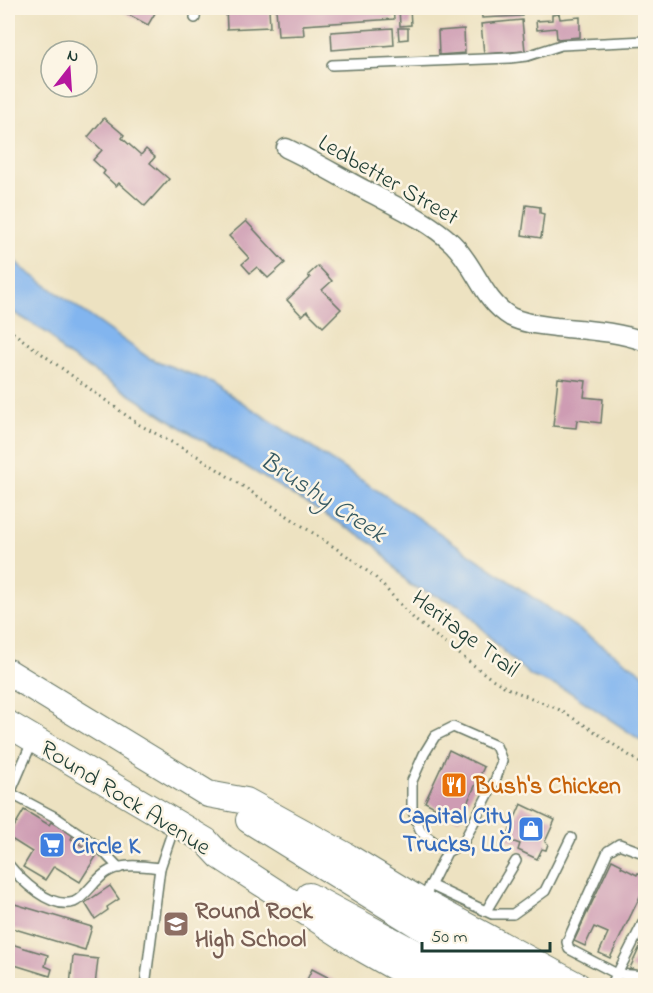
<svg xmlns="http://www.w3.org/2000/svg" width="653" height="993" viewBox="0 0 653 993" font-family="'Indie Flower',sans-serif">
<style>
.water{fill:#82b5ef;stroke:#507992;stroke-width:1.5}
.building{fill:#ce9cb3}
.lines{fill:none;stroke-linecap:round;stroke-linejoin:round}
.lane-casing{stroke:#677765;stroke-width:12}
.street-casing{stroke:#677765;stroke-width:21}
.secondary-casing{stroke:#677765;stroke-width:28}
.path{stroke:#677765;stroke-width:3;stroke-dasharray:1.5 4.5;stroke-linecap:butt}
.lane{stroke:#fff;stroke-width:9}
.street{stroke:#fff;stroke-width:18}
.secondary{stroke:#fff;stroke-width:26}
.labels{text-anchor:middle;stroke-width:5;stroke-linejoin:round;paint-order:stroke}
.street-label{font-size:24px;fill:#1f3d34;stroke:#fcf5e5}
.food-label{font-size:24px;font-weight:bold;fill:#c56008;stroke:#fcf5e5;text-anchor:start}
.shop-label{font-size:24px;font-weight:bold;fill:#366cbe;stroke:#fcf5e5;text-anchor:end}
.education-label{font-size:24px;font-weight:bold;fill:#785e54;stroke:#fcf5e5;text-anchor:start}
.water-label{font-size:26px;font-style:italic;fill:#385b63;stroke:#fcf5e5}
</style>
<rect width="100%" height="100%" fill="#fcf5e5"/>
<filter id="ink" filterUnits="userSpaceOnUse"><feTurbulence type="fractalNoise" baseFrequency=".0167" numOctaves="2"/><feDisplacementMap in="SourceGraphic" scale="12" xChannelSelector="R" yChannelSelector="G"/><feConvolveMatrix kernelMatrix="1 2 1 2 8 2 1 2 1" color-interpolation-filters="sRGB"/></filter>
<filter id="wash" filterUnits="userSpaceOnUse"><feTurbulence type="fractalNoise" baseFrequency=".008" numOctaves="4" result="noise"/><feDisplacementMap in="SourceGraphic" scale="24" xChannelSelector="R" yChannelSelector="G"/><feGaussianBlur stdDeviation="1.35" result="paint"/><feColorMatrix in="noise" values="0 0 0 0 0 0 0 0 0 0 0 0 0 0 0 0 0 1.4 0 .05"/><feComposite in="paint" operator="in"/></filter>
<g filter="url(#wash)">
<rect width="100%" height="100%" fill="#ede2c1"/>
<!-- water -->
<path class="water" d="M8,254L22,268L149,358L211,382L386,496L645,675V743L568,691L531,676L509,657L461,606L410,585L375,545L184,429L63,352L49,334L8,309Z"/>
<g id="blocks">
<!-- building -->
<g class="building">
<path d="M116,8H158L148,25Z"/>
<path d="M226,8H269L270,27L227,29Z"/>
<path d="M276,8H393L394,19L303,25L304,35L278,36Z"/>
<path d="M399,8H410L411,25L400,26Z"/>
<path d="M481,8H521L522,16L482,18Z"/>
<path d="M559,14L560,19L580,17V37L557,39L556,28L537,30L536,21L552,20V15Z"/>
<path d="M522,20L525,51L484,54L481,24Z"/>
<path d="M393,28L394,45L332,50L331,32Z"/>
<path d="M398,28H408V39L399,40Z"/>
<path d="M464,29L465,53L439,55L438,31Z"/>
<path d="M104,118L124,135L122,138L141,155L146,149L155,157L150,163L169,179L145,206L119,183L116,186L103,174L105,171L93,160L102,150L88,137Z"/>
<path d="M526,205L540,207V213L544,214L541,238L522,235Z"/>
<path d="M246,221L285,263L268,278L257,267L250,273L242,264L249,258L229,236Z"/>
<path d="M318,266L332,281L322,290L341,309L323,327L307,311L302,316L287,300L310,278L308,275Z"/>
<path d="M558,378L586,381L584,397L603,399L601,423L577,420L576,428L553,426Z"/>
<path d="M449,750L484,767L459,820L425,802Z"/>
<path d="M521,804L555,820L545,842L548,844L546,850L542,849L537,859L518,850L520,844L506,839Z"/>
<path d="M24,810L49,825L51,822L73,835L71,839L97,855L80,882L54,866L45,880L23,867L32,852L8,837Z"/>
<path d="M612,860L622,865L621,867L637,875L638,873L646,876V884L610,958L599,953L608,933L594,927L585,946L574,941Z"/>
<path d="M110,886L119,899L107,907L108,910L95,919L85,903Z"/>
<path d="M8,902L92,927L85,950L8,927Z"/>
<path d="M646,934V963L641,973L630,968Z"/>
<path d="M8,943L48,955L45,966L52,969L50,976L8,963Z"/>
<path d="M73,956L98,959L95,986H70Z"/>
<path d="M312,969L345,986H304Z"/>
</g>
</g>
</g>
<g filter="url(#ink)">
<use href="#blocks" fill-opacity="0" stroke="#677765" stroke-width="1.5"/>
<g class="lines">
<!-- lane casing -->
<g class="lane-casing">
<g id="lane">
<path d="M195,18L196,8"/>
<path d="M332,65L510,58L527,56L561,45L646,41"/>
<path d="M8,792L55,817L100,848L119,868"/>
<path d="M8,825L10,793L32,742"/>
<path d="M646,854L619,844L608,851L567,942L569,949L617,974L646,976"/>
<path d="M8,864C20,879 50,910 74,902C85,898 96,877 109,871C124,863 144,866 160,868"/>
<path d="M430,885L492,914H513L545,891L571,838"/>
<path d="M423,900L447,852L463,843L495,781L502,761L496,746L453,727L435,736L424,754L412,781V809L421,832L447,852"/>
<path d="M486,911L516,861"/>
<path d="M145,986L160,868L175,824"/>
<path d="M611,986L646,917"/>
</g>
</g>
<!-- street casing -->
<g class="street-casing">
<path id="street" d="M286,148C314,161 340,177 367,191C395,206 429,221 452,243C476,266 482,300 511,317C525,324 541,325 556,327C586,330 617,331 646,342"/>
</g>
<!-- secondary casing -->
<g class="secondary-casing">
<g id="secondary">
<path d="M8,672L208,794L246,801L348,857L422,902L578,986"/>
<path d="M8,724L206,841L220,856L363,949L428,986"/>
<path d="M249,820L467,955L527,986"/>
<path d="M309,896L476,986"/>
</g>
</g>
<!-- path -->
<path class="path" d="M8,329L138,424L199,457L346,555L375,577L415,620L489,677L507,688L558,709L591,729L646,767"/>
<!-- lane -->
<use href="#lane" class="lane"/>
<!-- street -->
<use href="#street" class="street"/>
<!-- secondary -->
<use href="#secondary" class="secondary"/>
</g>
</g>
<!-- icons -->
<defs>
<g id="restaurant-square" transform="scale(1.35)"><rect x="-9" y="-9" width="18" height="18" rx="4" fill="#e8710a" stroke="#fcf5e5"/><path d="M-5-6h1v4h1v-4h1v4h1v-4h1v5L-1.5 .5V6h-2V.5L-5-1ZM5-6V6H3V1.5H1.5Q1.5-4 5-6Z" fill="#fff"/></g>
<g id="shop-square" transform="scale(1.35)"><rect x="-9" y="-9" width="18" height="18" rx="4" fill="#3f7fe0" stroke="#fcf5e5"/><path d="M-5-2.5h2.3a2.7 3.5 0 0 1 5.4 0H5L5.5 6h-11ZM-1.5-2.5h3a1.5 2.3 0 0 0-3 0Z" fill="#fff"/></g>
<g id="supermarket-square" transform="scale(1.35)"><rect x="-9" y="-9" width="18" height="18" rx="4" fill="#3f7fe0" stroke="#fcf5e5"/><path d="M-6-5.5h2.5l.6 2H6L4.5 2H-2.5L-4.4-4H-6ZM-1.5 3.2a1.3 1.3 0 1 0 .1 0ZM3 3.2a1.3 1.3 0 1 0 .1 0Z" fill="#fff"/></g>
<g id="school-square" transform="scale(1.35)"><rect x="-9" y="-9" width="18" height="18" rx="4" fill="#8d6e63" stroke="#fcf5e5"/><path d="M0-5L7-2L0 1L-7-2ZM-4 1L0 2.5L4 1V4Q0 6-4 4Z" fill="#fff"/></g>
</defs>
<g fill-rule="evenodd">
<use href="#restaurant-square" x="454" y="785"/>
<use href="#shop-square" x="531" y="829"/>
<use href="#supermarket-square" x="52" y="845"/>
<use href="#school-square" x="176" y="924"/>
</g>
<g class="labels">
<!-- street labels -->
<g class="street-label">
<text transform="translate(389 179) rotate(30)" y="8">Ledbetter Street</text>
<text transform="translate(466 633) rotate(37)" y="8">Heritage Trail</text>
<text transform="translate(126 797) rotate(32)" y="8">Round Rock Avenue</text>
</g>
<!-- food labels -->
<g class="food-label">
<text x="474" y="793">Bush's Chicken</text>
</g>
<!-- shop labels -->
<g class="shop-label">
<text x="512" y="823">Capital City<tspan x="512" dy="28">Trucks, LLC</tspan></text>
<text x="72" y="853" text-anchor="start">Circle K</text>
</g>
<!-- education labels -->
<g class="education-label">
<text x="195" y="918">Round Rock<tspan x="195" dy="28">High School</tspan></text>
</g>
<!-- water labels -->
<g class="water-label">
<text transform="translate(324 496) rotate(33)" y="9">Brushy Creek</text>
</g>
</g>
<!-- margin -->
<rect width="653" height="993" fill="none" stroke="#fcf5e5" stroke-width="30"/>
<!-- north arrow -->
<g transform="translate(69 69) rotate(17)"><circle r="28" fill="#fcf5e5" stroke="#a4ab9e" stroke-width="1.5"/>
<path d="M0-4.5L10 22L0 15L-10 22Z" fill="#b5179e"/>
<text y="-9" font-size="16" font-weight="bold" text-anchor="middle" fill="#1f3d34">N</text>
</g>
<!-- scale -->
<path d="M422 942v9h128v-9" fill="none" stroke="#1f3d34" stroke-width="3"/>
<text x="431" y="942" font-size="18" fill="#1f3d34" stroke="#fcf5e5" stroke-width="4.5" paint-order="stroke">50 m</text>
</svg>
